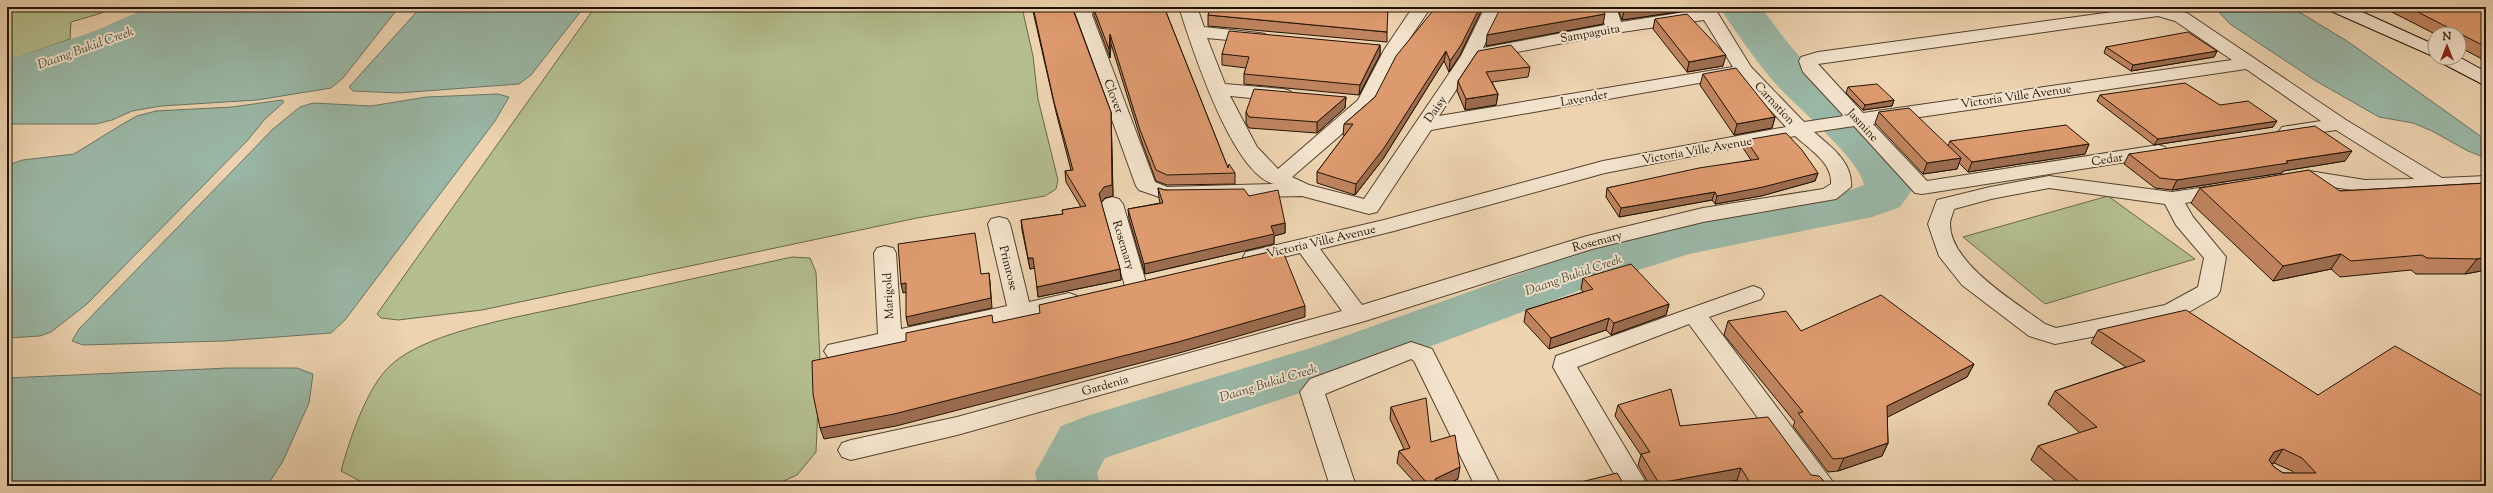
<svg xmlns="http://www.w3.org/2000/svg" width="2493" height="493" viewBox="0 0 2493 493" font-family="'Sorts Mill Goudy',serif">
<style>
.green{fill:#b4be8e;stroke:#6a6848}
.water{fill:#9ab8a7;stroke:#6a7665}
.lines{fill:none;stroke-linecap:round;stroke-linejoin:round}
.river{fill:#9ab8a7;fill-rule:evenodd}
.street-casing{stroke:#54422e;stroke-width:2}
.secondary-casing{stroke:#211203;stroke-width:2}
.street{fill:#f3e2cc;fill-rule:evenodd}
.secondary{fill:#f3e2cc;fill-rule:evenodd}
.wall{fill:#bf845f;stroke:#211203;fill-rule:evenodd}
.shaded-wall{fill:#9b6c4e;stroke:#211203}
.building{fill:#de9a6f;stroke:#211203;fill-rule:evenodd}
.labels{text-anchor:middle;stroke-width:4;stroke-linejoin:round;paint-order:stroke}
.street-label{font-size:12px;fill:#211203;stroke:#f3e2cc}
.water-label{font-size:13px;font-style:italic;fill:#4b4c3c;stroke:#f3e2cc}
</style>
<rect width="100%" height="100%" fill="#edd3b0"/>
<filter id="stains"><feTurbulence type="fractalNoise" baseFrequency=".005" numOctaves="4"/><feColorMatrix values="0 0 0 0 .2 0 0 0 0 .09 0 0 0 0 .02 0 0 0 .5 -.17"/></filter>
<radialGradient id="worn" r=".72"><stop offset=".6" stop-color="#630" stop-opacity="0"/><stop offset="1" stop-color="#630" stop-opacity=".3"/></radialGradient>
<!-- green -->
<g class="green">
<path d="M7,7H110L102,13L71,22L70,39L7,61Z"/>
<path d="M595,7H1018L1023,12L1033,56L1038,99L1058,180L1056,189L1045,196L917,218L482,310L398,320L381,318L377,314Z"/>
<path d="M2108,196L2195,259L2045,304L1963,237Z"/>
<path d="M792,257L810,258L816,272L820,361L816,452L797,475L772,486H369L341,471C349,441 367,386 391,365C428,330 531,315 582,303C652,288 722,272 792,257Z"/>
</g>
<!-- water -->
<g class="water">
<path d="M200,7H399L343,78L331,88L257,100L161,106L132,111L112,120L96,124H7V84L56,68Z"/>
<path d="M421,7H584L531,75L519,84L398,93L353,91L349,87Z"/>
<path d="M2231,7H2291L2347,41L2486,140V158L2468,151L2432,131L2413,123L2379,117L2316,81L2230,24L2219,12Z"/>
<path d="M498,94L509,97L495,121L345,320L331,333L224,341L83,345L72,341L79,329L273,129L300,107L313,103L371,106L427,97Z"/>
<path d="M282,100L284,102L265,119L247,141L87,304L51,332L40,336L7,338V165L23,160L74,154L121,125L137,116L156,111L232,107Z"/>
<path d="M228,368H297L313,374L309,403L283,461L267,486H7V378Z"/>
</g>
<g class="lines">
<!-- river -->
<g class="river">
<path d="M149,7H204L198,16L125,49L7,87V60L95,31Z"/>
<path d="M1719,7H1761C1780,34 1801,60 1825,84C1857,115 1896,144 1915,186L1900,207L1872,217L1689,254L1610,279L1357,374L1105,458L1097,473L1100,486H1038L1035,473L1061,426L1090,415L1317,346L1572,255L1663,227L1844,192L1864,185C1860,159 1795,106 1775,83C1754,59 1737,33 1719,7Z"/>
</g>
<!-- street casing -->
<g class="street-casing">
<g id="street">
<path d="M1076,7H1094L1092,15L1155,182L1167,187L1274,184C1232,174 1191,45 1179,7H1197L1204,27L1259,33L1265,34L1268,38L1265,42L1259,43L1207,38L1225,84L1283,89L1290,91L1293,95L1290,99L1283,101L1230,96L1257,147L1278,169L1358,100L1384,50L1413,7H1431L1402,50L1373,107L1292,177L1309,185L1364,199L1461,56L1485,7H1503L1483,48L1605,25L1598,7H1616L1621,22L1698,10L1696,7H1714L1751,67L1804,122L1844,116L1803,72L1799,61L1801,57L1818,52L2149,7H2163L2187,13L2346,120L2442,178L2486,176V188L2374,193L2318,185L2282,183L2279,179L2282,175L2309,171L2365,180L2414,179L2336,130L2289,137L2282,135L2279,131L2282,127L2321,121L2246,69L1873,124L1927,181L2158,145L2165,147L2168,151L2165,155L2158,157L1922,194L1915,193L1854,126L1814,132C1831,147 1853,162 1851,187L1836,199L1703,222L1592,249L1365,321L957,435L851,460L842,457L838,450L842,443L851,440L957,417L1342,311L1300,253L1254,264L1246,262L1243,257L1246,252L1384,220L1603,161L1786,127L1739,76L1431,130L1377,212L1369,214L1302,196L1165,199L1139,190L1136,186L1074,15ZM2158,16L2175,21L2232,60L1863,113L1818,64ZM1704,20L1733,67L1439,116L1476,60L1615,33ZM1795,136C1809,149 1833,163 1831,184L1823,189L1703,208L1587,236L1362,305L1320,249L1394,231L1605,173Z"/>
<path d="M2049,176L2172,192L2226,184L2233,185L2236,190L2233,195L2185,203L2193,217L2226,257L2220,291L2217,296L2180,317L2122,331L2055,344L2029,336L1962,285L1939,256L1928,224L1937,200L1990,187ZM2049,188L2165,204L2176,225L2204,258L2198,287L2165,305L2056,328L2045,324C2017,303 1950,264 1950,224C1950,220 1953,213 1954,209L1991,199Z"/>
<path d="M1112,197L1119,199L1123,204L1147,286L1144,291L1136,294L1128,291L1125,286L1101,204L1105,199Z"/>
<path d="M999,217L1007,219L1010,224L1029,302L1069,293L1077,296L1081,301L1077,306L836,359L828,357L824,351L828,345L878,334L874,253L877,248L885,246L893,248L896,253L901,329L1007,306L988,224L991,219Z"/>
<path d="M1753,286L1761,289L1764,294L1761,299L1709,317L1836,486H1808L1689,324L1577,367L1648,486H1621L1553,367L1556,356Z"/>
<path d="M1411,342L1432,349L1501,486H1475L1414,361L1411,359L1325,394L1356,486H1330L1300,392L1310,379Z"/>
</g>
</g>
<!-- secondary casing -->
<g class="secondary-casing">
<g id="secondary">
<path d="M2328,7H2351L2435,45V57L2331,11Z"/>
<path d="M2459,57L2486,72V86L2440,62L2438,58Z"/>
</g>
</g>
<!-- street -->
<use href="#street" class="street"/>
<!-- secondary -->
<use href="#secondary" class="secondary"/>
</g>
<!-- wall -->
<g class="wall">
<path d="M1032,7H1075L1074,11L1111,112L1113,196L1105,198L1101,202L1120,269L1121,280L1038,297L1035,268L1030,269L1022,230L1021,220L1063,214L1062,210L1081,207L1066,182L1065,171L1071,170L1056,112Z"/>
<path d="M1093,7H1164L1228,168L1235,173V184L1167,185L1156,181L1141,140L1111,44L1110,58L1094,15Z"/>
<path d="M1436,7H1483L1460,55L1449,72L1444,61L1383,159L1355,195L1317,183V172L1345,135H1343L1344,124L1375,97Z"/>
<path d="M1555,7H1602L1603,24L1486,46L1556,9Z"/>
<path d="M1617,7H1692L1691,10L1622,20Z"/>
<path d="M2382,7H2486V61L2459,47V34H2435Z"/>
<path d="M1208,15L1387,32V42L1208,26Z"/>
<path d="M1655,19L1723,66L1687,72L1653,29Z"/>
<path d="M1380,45V55L1359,95L1244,84V74L1246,68L1222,65V54Z"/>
<path d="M2106,47L2217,51L2214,57L2131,71L2104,53Z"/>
<path d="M1478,51L1530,67L1528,77L1492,82L1498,94L1496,105L1465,110L1457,91L1458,81Z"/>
<path d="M1703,74L1775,117L1772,128L1734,135L1700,85Z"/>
<path d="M1848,87L1894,100L1892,106L1863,110L1846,93Z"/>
<path d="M2100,95L2220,105L2273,127L2154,145L2097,101Z"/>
<path d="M1346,97L1345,108L1317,133L1249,128L1246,123V112Z"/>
<path d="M1879,112L1948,146L1950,141L2089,144L2085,154L1968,172L1959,163L1957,169L1923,174L1875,123Z"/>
<path d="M1746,140L1818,173L1815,181L1761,196L1715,204L1712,200L1619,217L1606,197L1607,188L1751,160L1743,148Z"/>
<path d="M2129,154L2345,161L2283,171L2282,173L2172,190L2155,188L2124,164Z"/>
<path d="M2486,183V270L2465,274H2416L2411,270L2340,277L2331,269L2273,281L2191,203L2200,188L2340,191Z"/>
<path d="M1158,188L1165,190L1249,196L1285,223V233L1274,236V244L1145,274L1129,219L1128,209L1160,203L1159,198Z"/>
<path d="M1583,278L1669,304L1666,315L1611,335L1606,330L1549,349L1524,322L1526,310L1583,292L1581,289Z"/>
<path d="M1728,321L1974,364L1967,377L1887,417L1888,443L1882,456L1838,471L1828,472L1793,426L1795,422L1724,335Z"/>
<path d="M2098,330L2318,395L2486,486H2061L2031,460L2038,446L2080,433L2048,404L2055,391L2126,367L2091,343ZM2271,463H2274L2292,471L2294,473H2283L2274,467Z"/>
<path d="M1618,405L1680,426L1811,475L1829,486H1740L1737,480L1704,486H1650L1638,465L1641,455L1615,416Z"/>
<path d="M1391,407L1431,442L1458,479L1443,486H1418L1397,463L1399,451L1404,449L1390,419Z"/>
</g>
<!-- shaded-wall -->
<g class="shaded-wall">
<path d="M1480,7H1483L1460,55L1449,72L1450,61Z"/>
<path d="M1643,7H1692L1691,10L1622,20L1624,10Z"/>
<path d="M1605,14L1603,24L1486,46L1487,35Z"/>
<path d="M1110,34L1111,44L1110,58L1109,49Z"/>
<path d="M1380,45V55L1359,95L1360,85Z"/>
<path d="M1446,51L1444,61L1383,159L1355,195L1356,184Z"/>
<path d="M2217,51L2214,57L2131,71L2133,65Z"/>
<path d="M1726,55L1723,66L1687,72L1689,62Z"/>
<path d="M1498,94L1496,105L1465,110L1466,99Z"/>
<path d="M1346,97L1345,108L1317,133V122Z"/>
<path d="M1894,100L1892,106L1863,110L1865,105Z"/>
<path d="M1111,112L1113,196L1105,198L1100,204L1099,194Z"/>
<path d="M1775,117L1772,128L1734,135L1737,124Z"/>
<path d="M2277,121L2273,127L2154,145L2158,139Z"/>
<path d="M2089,144L2085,154L1968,172L1972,162Z"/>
<path d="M2352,151L2345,161L2283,171L2282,173L2172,190L2177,180L2286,161Z"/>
<path d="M1961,158L1957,169L1923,174L1927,163Z"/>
<path d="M1818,173L1815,181L1761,196L1715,204L1717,196Z"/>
<path d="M1715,192L1712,200L1619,217L1621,208Z"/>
<path d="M1285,223V233L1274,236V244L1145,274L1144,264L1271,226Z"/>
<path d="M2341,254L2331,269L2273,281L2283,266Z"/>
<path d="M2486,257V270L2465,274L2477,259Z"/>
<path d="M1028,258H1033L1035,268L1030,269Z"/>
<path d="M1120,269L1121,280L1038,297L1037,287Z"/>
<path d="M989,273L990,282L992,308L908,326L906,317Z"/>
<path d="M906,283L908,292L903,293L901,284Z"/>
<path d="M1669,304L1666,315L1611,335L1614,323Z"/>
<path d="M1305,306V317L1179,353L896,426L824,439L820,428Z"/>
<path d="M1609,318L1606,330L1549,349L1551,338Z"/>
<path d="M1974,364L1967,377L1882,420L1887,406Z"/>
<path d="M1888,443L1882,456L1838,471L1844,458Z"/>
<path d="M2283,449L2274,463L2265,466L2274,452Z"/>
<path d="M1460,467L1458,479L1443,486H1434L1435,479Z"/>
<path d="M1741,468L1737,480L1704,486H1658L1659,483Z"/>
</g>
<!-- building -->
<g class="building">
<path d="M1033,7H1072L1111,112L1112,185L1104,187L1099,194L1120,269L1037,287L1033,258H1028L1021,220L1063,214L1062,210L1086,206L1065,171L1073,170L1054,102Z"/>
<path d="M1093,7H1164L1228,168L1229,164L1235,173L1167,175L1156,170L1140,130L1110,34L1109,49Z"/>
<path d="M1210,7H1388L1387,32L1208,15Z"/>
<path d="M1436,7H1480L1461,45L1450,61L1446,51L1384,148L1356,184L1317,172L1353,124H1344L1375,97L1396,56Z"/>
<path d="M1561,7H1602L1605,14L1487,35L1500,9H1561Z"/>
<path d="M1623,7H1643L1624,10Z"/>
<path d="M2408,7H2486V47Z"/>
<path d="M1687,14L1726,55L1689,62L1655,19Z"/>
<path d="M1229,31L1380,45L1360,85L1244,74L1249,57L1222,54Z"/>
<path d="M2188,32L2217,51L2133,65L2106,47Z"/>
<path d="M1511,45L1530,67L1486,72L1498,94L1466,99L1458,81L1478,51Z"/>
<path d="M1736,68L1775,117L1737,124L1703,74Z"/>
<path d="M2185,83L2220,105L2248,101L2277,121L2158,139L2100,95Z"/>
<path d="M1877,84L1894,100L1865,105L1848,87Z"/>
<path d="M1254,89L1346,97L1317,122L1249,117L1246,112Z"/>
<path d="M1909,108L1961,158L1927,163L1879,112Z"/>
<path d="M2066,125L2089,144L1972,162L1950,141Z"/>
<path d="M2315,126L2352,151L2286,161L2288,163L2177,180L2160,178L2129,154Z"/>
<path d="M1786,133L1802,150L1818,173L1763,187L1717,196L1715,192L1621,208L1607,188L1699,168L1759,159L1746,140Z"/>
<path d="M2309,170L2340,191L2486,183V257L2477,259L2427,258L2422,255L2351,261L2341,254L2283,266L2200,188Z"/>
<path d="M1158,188L1165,190L1244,189L1249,196L1278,190L1285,223L1271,226L1274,234L1144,264L1128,209L1163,203Z"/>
<path d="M975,233L981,274L989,273L991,298L906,317V283L901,284L898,244Z"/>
<path d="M1282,249L1305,306L1178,342L894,414L820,428L813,394L812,361L906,341V333L992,315L993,323L1040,313L1039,305Z"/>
<path d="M1631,264L1669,304L1614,323L1609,318L1551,338L1526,310L1593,289L1583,278Z"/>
<path d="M1881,295L1974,364L1887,406L1888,443L1844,458L1833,459L1798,413L1803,412L1728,321L1786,311L1801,331Z"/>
<path d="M2186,310L2318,395L2395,346L2486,398V486H2084L2038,446L2097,427L2055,391L2145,361L2098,330ZM2283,449L2302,458L2316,473H2283L2274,467L2269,460L2274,452Z"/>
<path d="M1671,389L1680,426L1768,417L1811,475L1819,476L1829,486H1752L1741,468L1659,483L1641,454L1650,452L1618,405Z"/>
<path d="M1426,398L1431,442L1455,435L1460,467L1435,479L1436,486H1428L1427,483L1399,451L1410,448L1391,407Z"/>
<path d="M1617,473L1625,486H1565Z"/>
</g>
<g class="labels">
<!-- street labels -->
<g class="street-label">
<text transform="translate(1590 33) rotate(-10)" y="4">Sampaguita</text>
<text transform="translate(1114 96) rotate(69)" y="4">Clover</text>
<text transform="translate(2016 96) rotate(-8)" y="4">Victoria Ville Avenue</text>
<text transform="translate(1584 98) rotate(-10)" y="4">Lavender</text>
<text transform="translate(1775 103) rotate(47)" y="4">Carnation</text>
<text transform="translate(1435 109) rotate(-55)" y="4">Daisy</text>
<text transform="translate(1863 125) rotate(47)" y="4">Jasmine</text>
<text transform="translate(1697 150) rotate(-10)" y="4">Victoria Ville Avenue</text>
<text transform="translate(2107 159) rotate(-9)" y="4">Cedar</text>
<text transform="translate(1321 241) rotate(-13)" y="4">Victoria Ville Avenue</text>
<text transform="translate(1597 241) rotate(-15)" y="4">Rosemary</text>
<text transform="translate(1124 245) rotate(73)" y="4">Rosemary</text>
<text transform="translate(1009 268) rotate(76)" y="4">Primrose</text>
<text transform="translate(888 296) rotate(-93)" y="4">Marigold</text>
<text transform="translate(1105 385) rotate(-16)" y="4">Gardenia</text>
</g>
<!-- water labels -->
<g class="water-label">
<text transform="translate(85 47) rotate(-20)" y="5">Daang Bukid Creek</text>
<text transform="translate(1573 274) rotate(-19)" y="5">Daang Bukid Creek</text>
<text transform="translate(1268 382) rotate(-17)" y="5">Daang Bukid Creek</text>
</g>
</g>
<!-- margin -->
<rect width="2493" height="493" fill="none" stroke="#edd3b0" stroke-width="24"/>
<rect x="8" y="8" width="2477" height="477" fill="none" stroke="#211203" stroke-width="2"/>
<rect x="12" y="12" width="2469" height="469" fill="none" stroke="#211203"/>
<!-- north arrow -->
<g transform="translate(2447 46)"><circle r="19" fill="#f3e2cc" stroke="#9f8f7c"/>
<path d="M0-3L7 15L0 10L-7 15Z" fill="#8f2418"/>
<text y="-6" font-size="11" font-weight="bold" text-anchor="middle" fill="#211203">N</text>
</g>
<rect width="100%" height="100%" filter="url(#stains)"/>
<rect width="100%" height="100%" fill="url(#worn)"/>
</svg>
